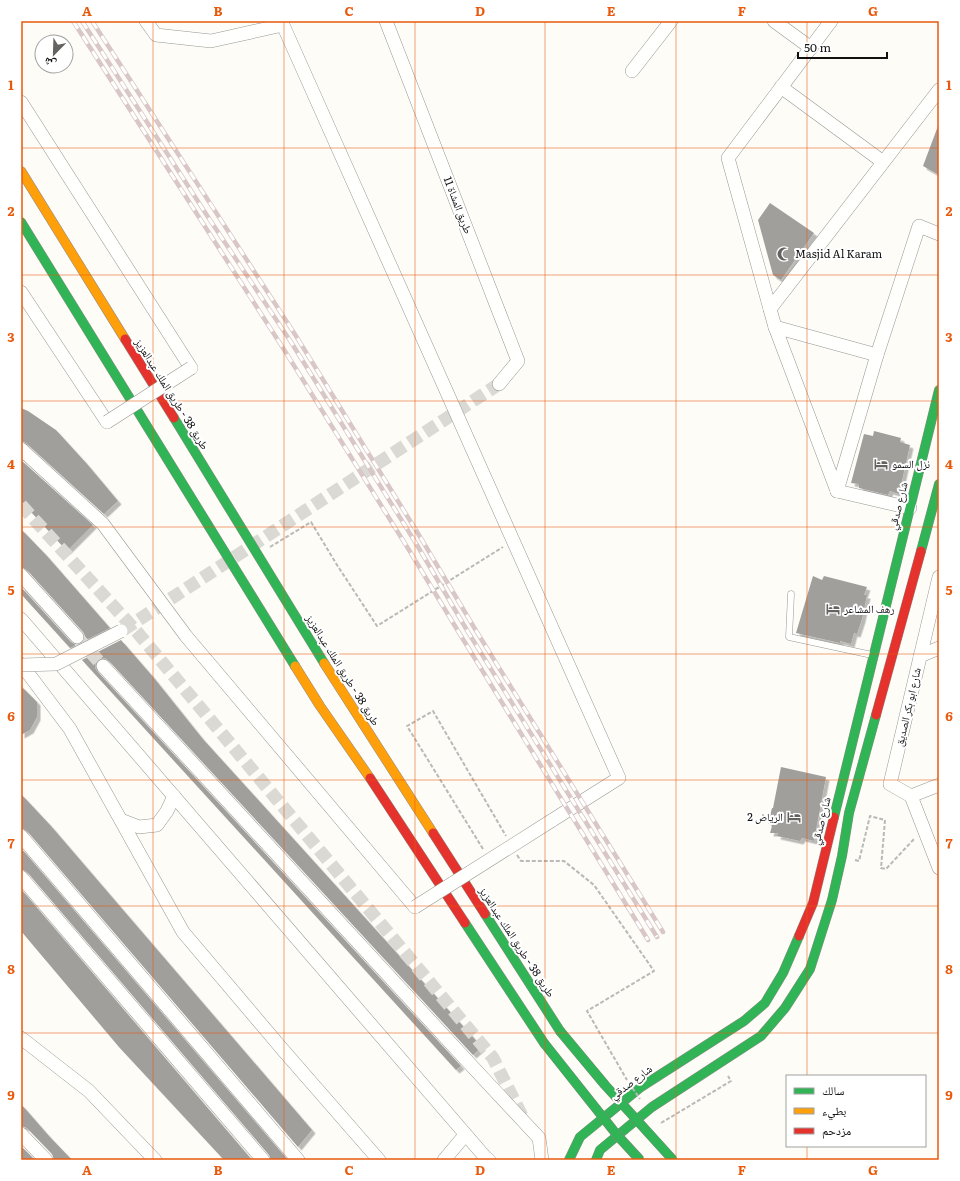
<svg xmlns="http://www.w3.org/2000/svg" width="960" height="1181" viewBox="0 0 960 1181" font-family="Literata,'Noto Naskh Arabic',serif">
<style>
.building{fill:#a19f9c;filter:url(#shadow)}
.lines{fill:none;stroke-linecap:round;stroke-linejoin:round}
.street-tunnel{stroke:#dad9d4;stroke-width:13;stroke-dasharray:13 6;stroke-linecap:butt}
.lane-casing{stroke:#979795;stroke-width:7}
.street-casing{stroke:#979795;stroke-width:14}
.fast-casing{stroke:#8e8d8b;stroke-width:10}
.slow-casing{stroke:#8e8d8b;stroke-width:10}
.jam-casing{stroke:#8e8d8b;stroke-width:10}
.path{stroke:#b9b9b8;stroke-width:2;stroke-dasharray:4 2;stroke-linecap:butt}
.lane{stroke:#fffffe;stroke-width:6}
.street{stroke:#fffffe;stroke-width:13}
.fast{stroke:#30b455;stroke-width:9}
.slow{stroke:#ff9f0a;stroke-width:9}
.jam{stroke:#e5322d;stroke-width:9}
.rail-casing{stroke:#d9c6c7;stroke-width:4.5}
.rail{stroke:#fff;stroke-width:3;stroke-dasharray:9;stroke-linecap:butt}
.street-bridge-casing{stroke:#979795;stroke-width:14;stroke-linecap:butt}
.fast-bridge-casing{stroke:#858482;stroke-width:10;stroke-linecap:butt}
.path-bridge{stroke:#b9b9b8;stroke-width:2;stroke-dasharray:4 2;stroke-linecap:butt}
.street-bridge{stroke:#fffffe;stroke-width:13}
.fast-bridge{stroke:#30b455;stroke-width:9}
.grid{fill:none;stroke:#e8590c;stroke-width:1;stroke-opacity:0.55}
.labels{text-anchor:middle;stroke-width:4;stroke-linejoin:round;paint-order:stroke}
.street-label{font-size:11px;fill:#111;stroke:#fff}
.poi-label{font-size:11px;fill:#111;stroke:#fff;text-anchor:start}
.neatline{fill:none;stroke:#e8590c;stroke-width:1.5}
.grid-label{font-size:13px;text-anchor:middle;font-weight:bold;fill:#e8590c}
</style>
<defs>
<filter id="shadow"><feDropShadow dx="3.5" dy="3.5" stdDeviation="0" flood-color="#0004"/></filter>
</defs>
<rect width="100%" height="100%" fill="#fdfcf7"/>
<!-- building -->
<g class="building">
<path d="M938,126H939V175L923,166Z"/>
<path d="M770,203L814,233L781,280L773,275L758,220Z"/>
<path d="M21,408L28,411L56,430L87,464L118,501L104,514L26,443L21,441Z"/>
<path d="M874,431L901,438L900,442L910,445L899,494L890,491L888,495L859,488V484L851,483L864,434L873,436Z"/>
<path d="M21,460L93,525L67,551L21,501Z"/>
<path d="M21,529L47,556L110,628L84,641L85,636L83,632L27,570L21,567Z"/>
<path d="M813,576L822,580L824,576L867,587L864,595H867L862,619L857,634L854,633L851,644L840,641V643L796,633Z"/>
<path d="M21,587L71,642L76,645L70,648L21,594Z"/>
<path d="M121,640L154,678L202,738L482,1047L473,1055L109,661L105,658H102L98,660L95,664V668L97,671L461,1066L456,1070L82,660Z"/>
<path d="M21,686L37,702V717L30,730L21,735Z"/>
<path d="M781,767L826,777L814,841L802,838L800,841L777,836L778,833H770L772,826L768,823L772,808H773Z"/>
<path d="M21,794L51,826L312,1130L298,1147L27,831L21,828Z"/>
<path d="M21,848L287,1159V1160H271L269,1155L27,872L21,869Z"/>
<path d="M21,889L252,1160H224L119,1047L21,931Z"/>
<path d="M21,1104L49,1136L72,1160H54L52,1154L27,1128L21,1126Z"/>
<path d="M21,1146L35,1160H21Z"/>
</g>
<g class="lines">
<!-- street-tunnel -->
<g class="street-tunnel">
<path d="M21,505L137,632L493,1058L523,1118"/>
<path d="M123,630L499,384"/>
<path d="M77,637L103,666"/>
</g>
<!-- lane casing -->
<g class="lane-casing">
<path id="lane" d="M791,594L789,637L872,655"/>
</g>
<!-- street casing -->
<g class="street-casing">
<g id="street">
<path d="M146,21L156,35L211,41L283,25L619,778L551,821"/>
<path d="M386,21L518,361L499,384"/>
<path d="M774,21L811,48"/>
<path d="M831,21L728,158L775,327L837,491"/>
<path d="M632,71L671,21"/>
<path d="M781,87L883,162"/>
<path d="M21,102L191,368"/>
<path d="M21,292L107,422"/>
<path d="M770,309L939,90"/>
<path d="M775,327L877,355"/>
<path d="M21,449L103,524L186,636L415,907"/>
<path d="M837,491L877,355L919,226L939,234"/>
<path d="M837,491L910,508"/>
<path d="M21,575L77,637"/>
<path d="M21,619L486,1158L489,1160"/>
<path d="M920,656L939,648"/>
<path d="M21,664L70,729L183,932L283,1050L379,1160"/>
<path d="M103,666L470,1064L539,1138L542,1160"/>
<path d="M911,796L890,784L939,577"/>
<path d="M911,796L939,868"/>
<path d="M911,796L939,785"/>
<path d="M121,820L139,827L157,825L167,811L174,796"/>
<path d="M21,836L298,1160"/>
<path d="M21,877L263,1160"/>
<path d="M21,1038L89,1091L155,1160"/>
<path d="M21,1134L46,1160"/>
<path d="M444,1160L465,1135"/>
</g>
</g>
<!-- fast casing -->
<g class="fast-casing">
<g id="fast">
<path d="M21,222L295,666"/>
<path d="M174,418L324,663"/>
<path d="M921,551L939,484"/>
<path d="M834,817L939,390"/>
<path d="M485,914L560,1031"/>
<path d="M465,923L544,1043"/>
<path d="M569,1160L580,1137L641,1087L744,1021L765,1003L783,973L799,936"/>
<path d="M596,1160L600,1150L652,1107L761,1036L785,1008L810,969L832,900L842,856L849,813L876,715"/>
</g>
</g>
<!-- slow casing -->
<g class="slow-casing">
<g id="slow">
<path d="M21,171L125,339"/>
<path d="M324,663L433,833"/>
<path d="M295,666L320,706L370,778"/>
</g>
</g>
<!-- jam casing -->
<g class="jam-casing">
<g id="jam">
<path d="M125,339L174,418"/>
<path d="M876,715L921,551"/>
<path d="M370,778L465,923"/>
<path d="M433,833L485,914"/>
<path d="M799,936L813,903L834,817"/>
</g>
</g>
<!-- path -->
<g class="path">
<path d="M270,547L311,522L337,565L377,626L503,547"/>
<path d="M483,849L407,726L433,711L506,836"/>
<path d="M517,855L521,861H564L594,885L654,971L587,1011L627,1080"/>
<path d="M855,860L859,861L870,816L885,820L881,868L886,869L915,838"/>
<path d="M661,1123L731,1081L728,1076"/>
</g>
<!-- lane -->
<use href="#lane" class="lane"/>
<!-- street -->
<use href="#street" class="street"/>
<!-- fast -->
<use href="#fast" class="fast"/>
<!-- slow -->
<use href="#slow" class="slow"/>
<!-- jam -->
<use href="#jam" class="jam"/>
<!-- rail casing -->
<g class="rail-casing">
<g id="rail">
<path d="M73,21L283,348L409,550L461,636L648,940"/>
<path d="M82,21L208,217L291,342L417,545L468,632L657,937"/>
<path d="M92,21L296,336L422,540L475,629L663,932"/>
</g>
</g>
<!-- rail -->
<use href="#rail" class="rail"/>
<!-- street-bridge casing -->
<g class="street-bridge-casing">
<g id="street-bridge">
<path d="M107,422L191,368"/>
<path d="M21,665L56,664L121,631"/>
<path d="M415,907L551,821"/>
</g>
</g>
<!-- fast-bridge casing -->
<g class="fast-bridge-casing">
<g id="fast-bridge">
<path d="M560,1031L605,1085L673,1160"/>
<path d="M544,1043L617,1135L640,1160"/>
</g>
</g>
<!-- path-bridge -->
<path class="path-bridge" d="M629,1083L640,1099"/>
<!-- street-bridge -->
<use href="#street-bridge" class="street-bridge"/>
<!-- fast-bridge -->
<use href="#fast-bridge" class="fast-bridge"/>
</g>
<!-- grid -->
<path class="grid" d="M153,21V1160M284,21V1160M415,21V1160M545,21V1160M676,21V1160M807,21V1076M21,148H939M21,275H939M21,401H939M21,527H939M21,654H939M21,780H939M21,906H939M21,1033H939M807,1146V1160"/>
<!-- icons -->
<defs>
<g id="mosque-bare" transform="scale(1.08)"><path d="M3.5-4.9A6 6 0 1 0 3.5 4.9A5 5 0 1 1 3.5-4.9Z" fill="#646362" stroke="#fff" stroke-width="2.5" paint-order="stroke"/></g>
<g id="hotel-bare" transform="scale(1.08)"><path d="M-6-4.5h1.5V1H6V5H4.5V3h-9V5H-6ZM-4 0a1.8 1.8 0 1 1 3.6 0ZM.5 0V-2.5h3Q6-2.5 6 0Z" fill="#646362" stroke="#fff" stroke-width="2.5" paint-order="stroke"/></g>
</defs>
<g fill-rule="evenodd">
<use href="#mosque-bare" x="784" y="254"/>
<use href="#hotel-bare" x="881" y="464"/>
<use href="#hotel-bare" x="833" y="609"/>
<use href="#hotel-bare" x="794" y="817"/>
</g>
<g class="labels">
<!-- street labels -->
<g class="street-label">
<text transform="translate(458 205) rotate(69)" y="4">طريق المشاة 11</text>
<text transform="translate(172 394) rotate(58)" y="4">طريق 38 - طريق الملك عبدالعزيز</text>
<text transform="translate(898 506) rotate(-76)" y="4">شارع صدقي</text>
<text transform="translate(343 670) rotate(58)" y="4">طريق 38 - طريق الملك عبدالعزيز</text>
<text transform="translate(908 707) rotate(-77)" y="4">شارع ابو بكر الصديق</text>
<text transform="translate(821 821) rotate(-76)" y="4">شارع صدقي</text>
<text transform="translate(517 942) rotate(57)" y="4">طريق 38 - طريق الملك عبدالعزيز</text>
<text transform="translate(631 1082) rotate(-37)" y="4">شارع صدقي</text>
</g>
<!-- poi labels -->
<g class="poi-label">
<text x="795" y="258">Masjid Al Karam</text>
<text x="892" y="468">نزل السمو</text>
<text x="844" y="613">رهف المشاعر</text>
<text x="783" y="821" text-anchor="end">الرياض 2</text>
</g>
</g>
<!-- border -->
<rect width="960" height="1181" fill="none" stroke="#ffffff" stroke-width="44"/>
<!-- legend -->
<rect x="786" y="1075" width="140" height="72" fill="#ffffff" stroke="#a0a0a0"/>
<rect x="794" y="1088" width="20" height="6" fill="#30b455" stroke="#a0a0a0"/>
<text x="822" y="1095" font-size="12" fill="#111111">سالك</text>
<rect x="794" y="1108" width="20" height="6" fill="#ff9f0a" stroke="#a0a0a0"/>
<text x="822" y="1115" font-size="12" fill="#111111">بطيء</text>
<rect x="794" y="1128" width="20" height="6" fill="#e5322d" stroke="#a0a0a0"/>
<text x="822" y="1135" font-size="12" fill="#111111">مزدحم</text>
<!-- north arrow -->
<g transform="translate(54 54) rotate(203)"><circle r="19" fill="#ffffff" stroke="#a0a0a0"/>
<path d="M0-3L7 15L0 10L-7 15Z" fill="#646362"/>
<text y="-6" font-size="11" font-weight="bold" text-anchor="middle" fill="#111111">ش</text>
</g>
<!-- scale -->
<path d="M798 52v6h89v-6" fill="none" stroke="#111111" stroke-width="2"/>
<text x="804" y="52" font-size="12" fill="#111111" stroke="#ffffff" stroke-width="3" paint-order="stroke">50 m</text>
<rect x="22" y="22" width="916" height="1137" class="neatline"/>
<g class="grid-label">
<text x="87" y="16">A</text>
<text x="218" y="16">B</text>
<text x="349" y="16">C</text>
<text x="480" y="16">D</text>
<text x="611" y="16">E</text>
<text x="742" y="16">F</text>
<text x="873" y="16">G</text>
<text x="11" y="90">1</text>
<text x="949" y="90">1</text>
<text x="11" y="216">2</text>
<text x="949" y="216">2</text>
<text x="11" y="342">3</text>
<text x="949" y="342">3</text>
<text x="11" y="469">4</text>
<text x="949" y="469">4</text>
<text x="11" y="595">5</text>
<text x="949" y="595">5</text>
<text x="11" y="721">6</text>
<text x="949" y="721">6</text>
<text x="11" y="848">7</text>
<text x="949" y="848">7</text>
<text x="11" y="974">8</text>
<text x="949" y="974">8</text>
<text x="11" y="1100">9</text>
<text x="949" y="1100">9</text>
<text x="87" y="1175">A</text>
<text x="218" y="1175">B</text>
<text x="349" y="1175">C</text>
<text x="480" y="1175">D</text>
<text x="611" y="1175">E</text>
<text x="742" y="1175">F</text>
<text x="873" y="1175">G</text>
</g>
</svg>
